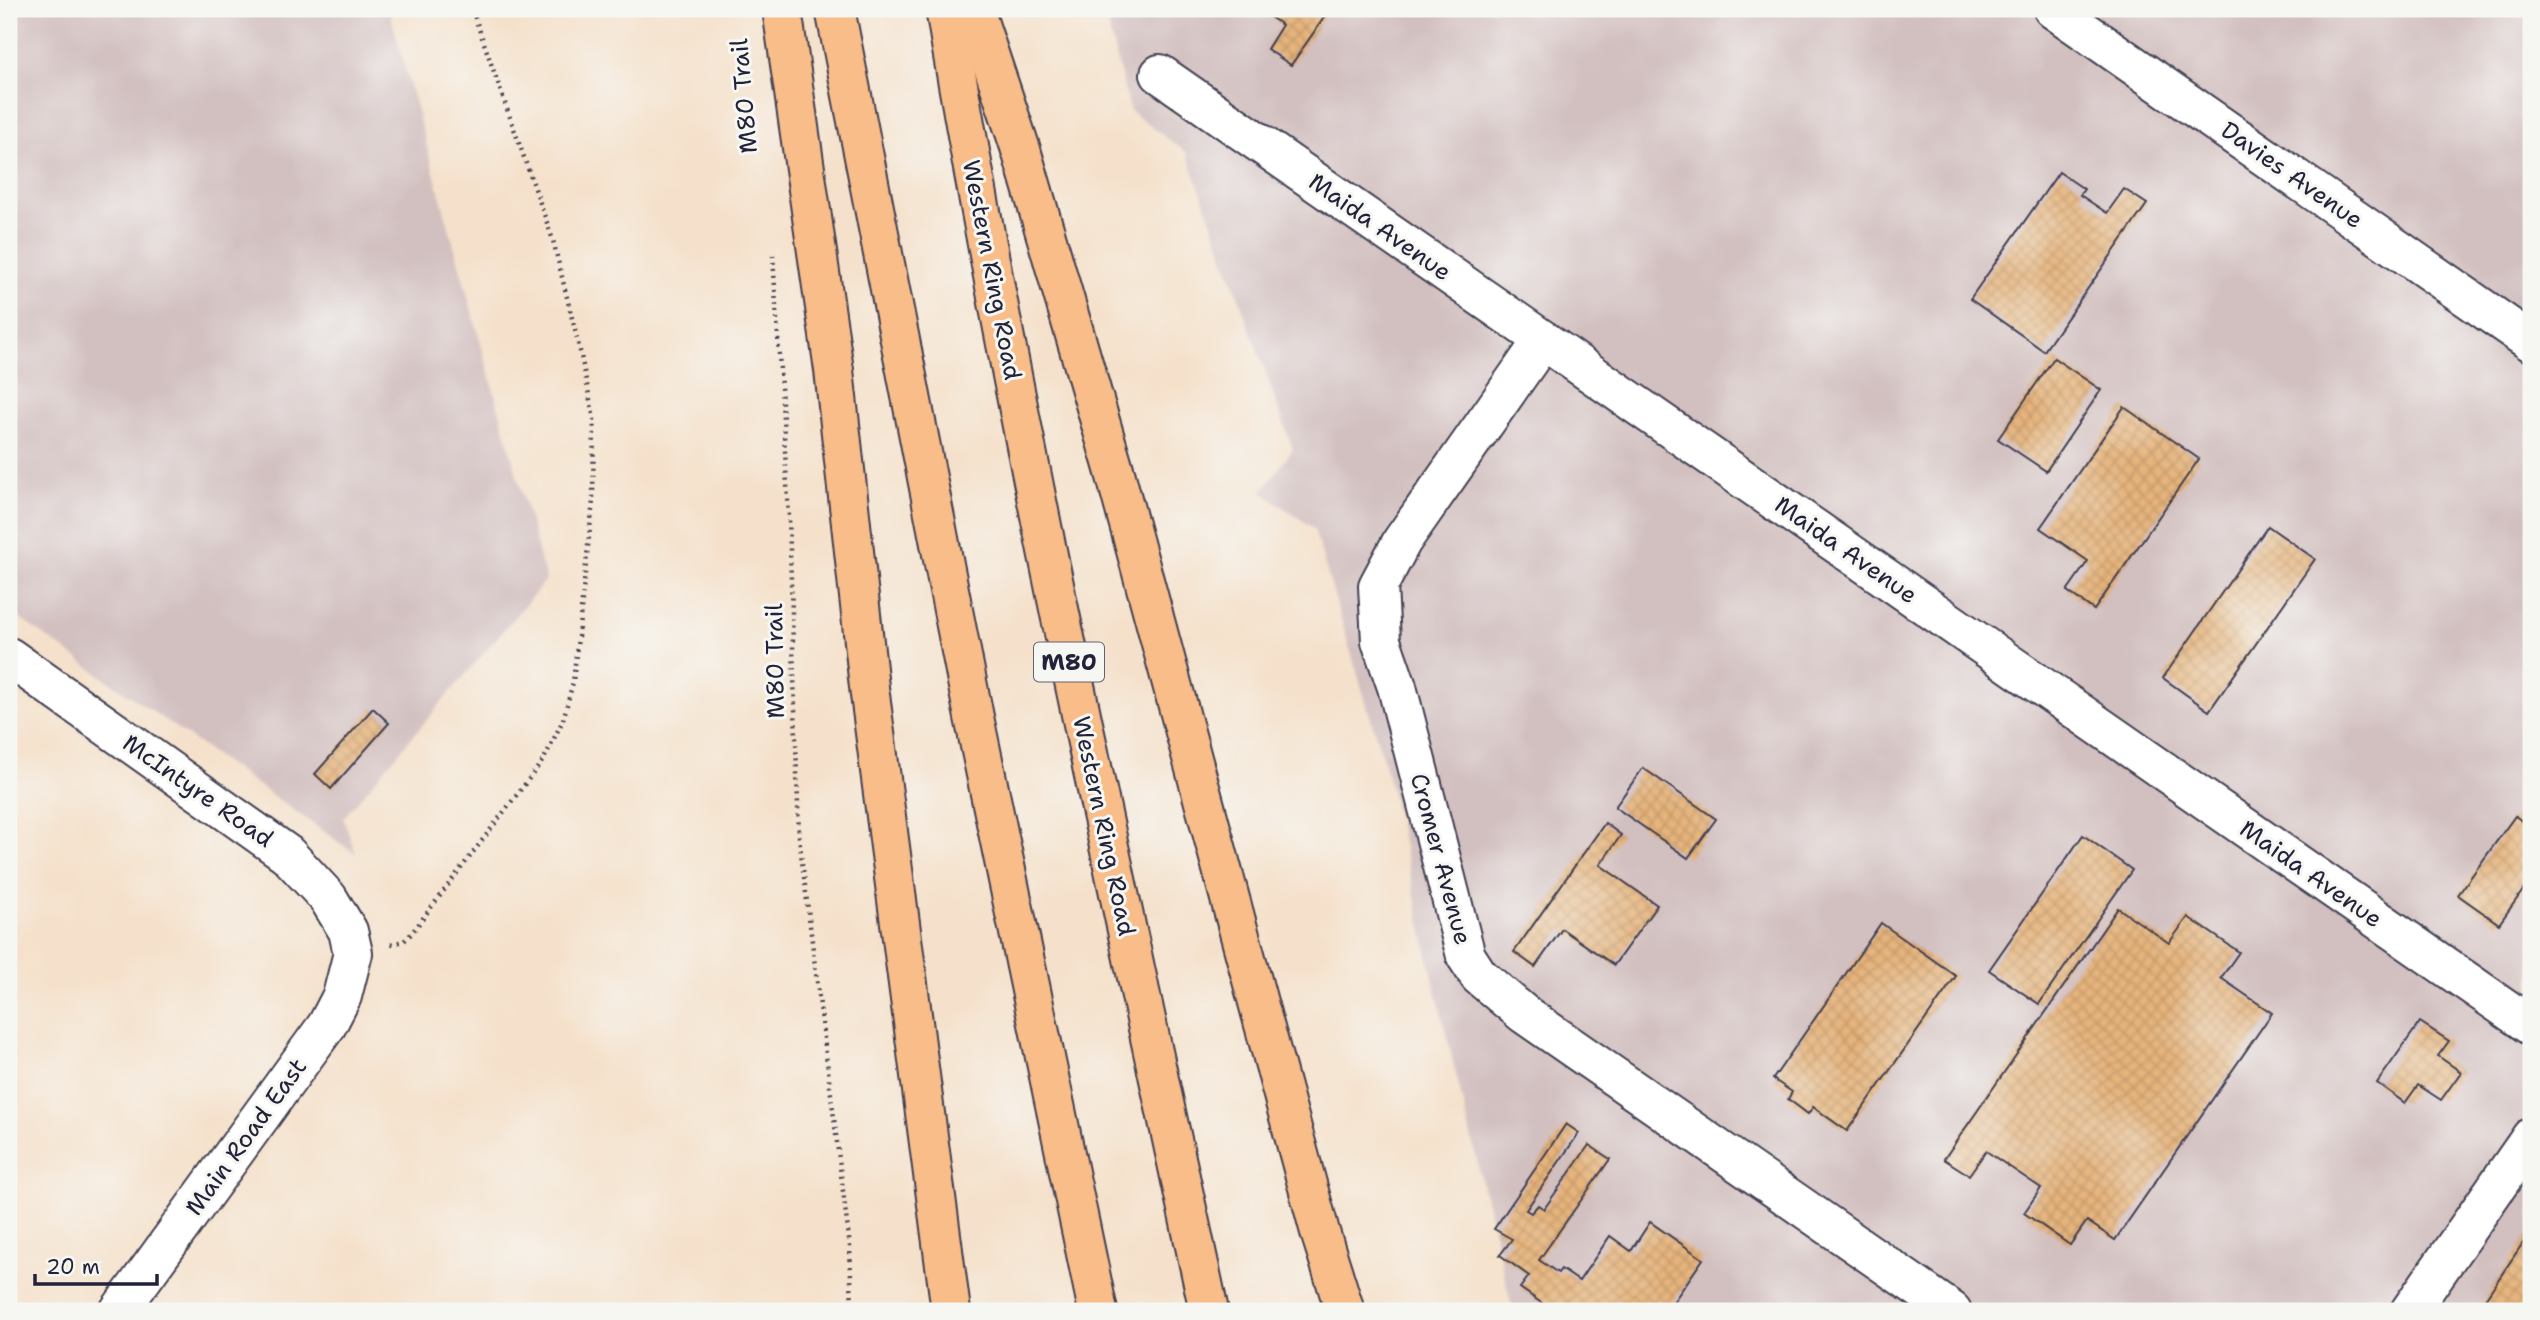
<svg xmlns="http://www.w3.org/2000/svg" width="2540" height="1320" viewBox="0 0 2540 1320" font-family="'Shantell Sans',sans-serif">
<style>
.industrial{fill:#d2bfc0}
.building{fill:url(#building-cross-hatch)}
.lines{fill:none;stroke-linecap:round;stroke-linejoin:round}
.street-casing{stroke:#423f51;stroke-width:42}
.highway-casing{stroke:#423f51;stroke-width:42}
.path{stroke:#423f51;stroke-width:4.5;stroke-dasharray:2 5;stroke-linecap:butt}
.street{stroke:#fff;stroke-width:38}
.highway{stroke:#f8bd89;stroke-width:38}
.labels{text-anchor:middle;stroke-width:6;stroke-linejoin:round;paint-order:stroke}
.shield{fill:#f6f6f2;stroke:#626272;stroke-width:2}
.shield-label{font-size:23px;font-weight:bold;fill:#22223b}
.street-label{font-size:24px;fill:#22223b;stroke:#f6f6f2}
</style>
<defs>
<pattern id="building-cross-hatch" width="8" height="8" patternUnits="userSpaceOnUse" patternTransform="scale(1.75)"><rect width="8" height="8" fill="#e6b47b"/><path d="M0 0l8 8M0 8l8-8" fill="none" stroke="#c59a6b"/></pattern>
</defs>
<rect width="100%" height="100%" fill="#f6f6f2"/>
<filter id="ink" filterUnits="userSpaceOnUse"><feTurbulence type="fractalNoise" baseFrequency=".0143" numOctaves="2"/><feDisplacementMap in="SourceGraphic" scale="14" xChannelSelector="R" yChannelSelector="G"/><feConvolveMatrix kernelMatrix="1 2 1 2 8 2 1 2 1" color-interpolation-filters="sRGB"/></filter>
<filter id="wash" filterUnits="userSpaceOnUse"><feTurbulence type="fractalNoise" baseFrequency=".00686" numOctaves="4" result="noise"/><feDisplacementMap in="SourceGraphic" scale="28" xChannelSelector="R" yChannelSelector="G"/><feGaussianBlur stdDeviation="1.57" result="paint"/><feColorMatrix in="noise" values="0 0 0 0 0 0 0 0 0 0 0 0 0 0 0 0 0 1.4 0 .05"/><feComposite in="paint" operator="in"/></filter>
<g filter="url(#wash)">
<rect width="100%" height="100%" fill="#f5e1cb"/>
<!-- industrial -->
<g class="industrial">
<path d="M9,9H389L546,580L343,818L356,854L9,611Z"/>
<path d="M1104,9H2531V1311H1513L1437,995L1388,776L1314,529L1262,492L1293,449L1187,153L1130,111Z"/>
</g>
<g id="blocks">
<!-- building -->
<g class="building">
<path d="M1258,9H1330L1291,65L1267,49L1282,25Z"/>
<path d="M2059,172L2084,189L2080,195L2107,213L2124,189L2147,204L2044,351L1970,299Z"/>
<path d="M2054,358L2101,390L2046,471L1998,439Z"/>
<path d="M2124,407L2199,459L2094,610L2067,591L2088,561L2040,528Z"/>
<path d="M2268,526L2315,559L2209,711L2163,678Z"/>
<path d="M373,708L389,723L331,789L315,774Z"/>
<path d="M1643,768L1716,819L1688,858L1615,807Z"/>
<path d="M2515,816L2531,827V879L2499,924L2458,895Z"/>
<path d="M1605,823L1621,835L1600,865L1657,905L1614,965L1562,929L1535,967L1514,952Z"/>
<path d="M2083,835L2132,870L2039,1004L1989,970Z"/>
<path d="M2118,908L2169,943L2188,917L2239,952L2221,978L2272,1013L2115,1240L2087,1221L2070,1245L2024,1213L2041,1188L1986,1151L1969,1175L1944,1159Z"/>
<path d="M1881,923L1956,976L1847,1131L1813,1107L1808,1114L1788,1099L1792,1092L1773,1079Z"/>
<path d="M2420,1022L2449,1041L2438,1056L2461,1072L2441,1100L2418,1085L2405,1103L2377,1083Z"/>
<path d="M1566,1124L1579,1133L1526,1210L1531,1213L1538,1205L1544,1209L1589,1145L1610,1159L1539,1260L1558,1273L1561,1269L1579,1281L1610,1236L1631,1251L1650,1222L1703,1259L1667,1311H1553L1520,1288L1529,1276L1500,1255L1512,1239L1494,1229Z"/>
<path d="M2531,1231V1311H2477Z"/>
</g>
</g>
</g>
<g filter="url(#ink)">
<use href="#blocks" fill-opacity="0" stroke="#423f51" stroke-width="2"/>
<g class="lines">
<!-- street casing -->
<g class="street-casing">
<g id="street">
<path d="M2053,9L2531,342"/>
<path d="M1160,74L2531,1026"/>
<path d="M1543,340L1402,541L1378,586L1381,641L1397,687L1466,956L1479,976L1524,1014L1952,1311"/>
<path d="M9,657L287,854L328,898L348,931L353,953L342,996L327,1025L119,1311"/>
<path d="M2410,1311L2531,1137"/>
</g>
</g>
<!-- highway casing -->
<g class="highway-casing">
<g id="highway">
<path d="M782,9L834,370L869,687L951,1311"/>
<path d="M835,9L974,717L1098,1311"/>
<path d="M945,9C1019,446 1116,878 1209,1311"/>
<path d="M974,9L1021,150L1114,469L1320,1232L1345,1311"/>
</g>
</g>
<!-- path -->
<g class="path">
<path d="M773,255L789,517L799,837L850,1247L852,1311"/>
<path d="M391,944L404,941L411,934L544,759L563,720L573,682L593,501L594,419L580,351L553,240L472,9"/>
</g>
<!-- street -->
<use href="#street" class="street"/>
<!-- highway -->
<use href="#highway" class="highway"/>
</g>
</g>
<g class="labels">
<!-- shield labels -->
<rect class="shield" x="1034" y="642.5" width="70" height="39" rx="5"/>
<g class="shield-label">
<text x="1069" y="670">M80</text>
</g>
<!-- street labels -->
<g class="street-label">
<text transform="translate(744 96) rotate(-95)" y="8">M80 Trail</text>
<text transform="translate(2292 175) rotate(35)" y="8">Davies Avenue</text>
<text transform="translate(1380 227) rotate(35)" y="8">Maida Avenue</text>
<text transform="translate(992 270) rotate(79)" y="8">Western Ring Road</text>
<text transform="translate(1846 550) rotate(35)" y="8">Maida Avenue</text>
<text transform="translate(775 661) rotate(-91)" y="8">M80 Trail</text>
<text transform="translate(198 791) rotate(35)" y="8">McIntyre Road</text>
<text transform="translate(1104 826) rotate(78)" y="8">Western Ring Road</text>
<text transform="translate(1441 859) rotate(75)" y="8">Cromer Avenue</text>
<text transform="translate(2311 874) rotate(35)" y="8">Maida Avenue</text>
<text transform="translate(246 1137) rotate(-54)" y="8">Main Road East</text>
</g>
</g>
<!-- margin -->
<rect width="2540" height="1320" fill="none" stroke="#f6f6f2" stroke-width="35"/>
<!-- scale -->
<path d="M35 1274v10h122v-10" fill="none" stroke="#22223b" stroke-width="3.5"/>
<text x="46" y="1274" font-size="21" fill="#22223b" stroke="#f6f6f2" stroke-width="5" paint-order="stroke">20 m</text>
</svg>
